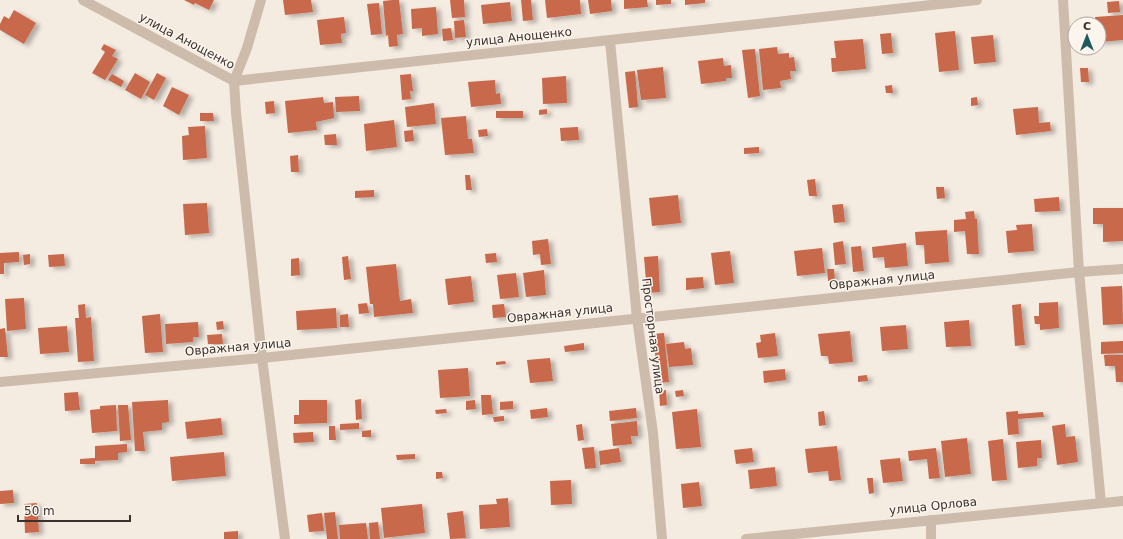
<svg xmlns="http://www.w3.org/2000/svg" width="1123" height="539" viewBox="0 0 1123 539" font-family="'DejaVu Sans',sans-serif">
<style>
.building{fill:#c8694b;filter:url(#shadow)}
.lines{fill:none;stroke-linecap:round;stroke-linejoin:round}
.street{stroke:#cdbbac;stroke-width:10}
.labels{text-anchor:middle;stroke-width:3;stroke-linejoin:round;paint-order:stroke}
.street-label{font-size:12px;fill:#3b302b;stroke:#fbf5ee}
</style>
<defs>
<filter id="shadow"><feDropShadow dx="4.5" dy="2.5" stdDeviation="2" flood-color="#0004"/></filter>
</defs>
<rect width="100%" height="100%" fill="#f4ebe1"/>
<!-- building -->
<g class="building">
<path d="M184,0H214L209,10L195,3L194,5Z"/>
<path d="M283,0H311L313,12L285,15Z"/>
<path d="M392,0H399L403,34L397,35L398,46L389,47L388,35L386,36L383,1Z"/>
<path d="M450,0H464L465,17L452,18Z"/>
<path d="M521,0H531L533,20L523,21Z"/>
<path d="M545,0H580L581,14L547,18Z"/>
<path d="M588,0H611L612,11L590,14Z"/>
<path d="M624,0H647L648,7L624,9Z"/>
<path d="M656,0H671V4L656,5Z"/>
<path d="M685,0H705V3L685,5Z"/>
<path d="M1119,1L1120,12L1108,13L1107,2Z"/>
<path d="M510,2L512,21L483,24L481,5Z"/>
<path d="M379,3L382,34L371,35L367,4Z"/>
<path d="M436,7L438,34L422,36V28L412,29L411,9Z"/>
<path d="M14,10L36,23L24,44L0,30V24L4,16L9,19Z"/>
<path d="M1123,15V40L1099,42V24H1096L1095,17Z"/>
<path d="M344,17L346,33L341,34L342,43L320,45L317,20Z"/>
<path d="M464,20L466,37L455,38L454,21Z"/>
<path d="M451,28L453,40L443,41L442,29Z"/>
<path d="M955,31L959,70L939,72L935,33Z"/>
<path d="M891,33L893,53L882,54L880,34Z"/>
<path d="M993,35L996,62L974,64L971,37Z"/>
<path d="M863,39L866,69L832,72L831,58H836L834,41Z"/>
<path d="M104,44L116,50L112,56L118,59L105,80L92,73L105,52L101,49Z"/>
<path d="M777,47L778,54L789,53V58L794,57L796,71H790L791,79L780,81L781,88L763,90L759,49Z"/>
<path d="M755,49L760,96L748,98L742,50Z"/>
<path d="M723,58L724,66L731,65L732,78H726V81L701,84L698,61Z"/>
<path d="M663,67L666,98L641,100L637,70Z"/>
<path d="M1080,68H1088L1089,82H1081Z"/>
<path d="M635,71L638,107L629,108L625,72Z"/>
<path d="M135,73L150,82L141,99L125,90Z"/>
<path d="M157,73L166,78L154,100L145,95Z"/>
<path d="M112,74L124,81L121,87L108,80Z"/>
<path d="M411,74L413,91H410L411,99L402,100L400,75Z"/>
<path d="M566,76L567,103L543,104L542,78Z"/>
<path d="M495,80L496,94L500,93L501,104L471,107L468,82Z"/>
<path d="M892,85L893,93H886L885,86Z"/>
<path d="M172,87L189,95L179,115L163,106Z"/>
<path d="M359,96L360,111L336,112L335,97Z"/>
<path d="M323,97L324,103L333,102L334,118L316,122L317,130L288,133L285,101Z"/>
<path d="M977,97L978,105L971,106V98Z"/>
<path d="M274,101L275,113L266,114L265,102Z"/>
<path d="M434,103L436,124L407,127L405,107Z"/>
<path d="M1038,107L1039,123L1050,122L1051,131L1016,135L1013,109Z"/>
<path d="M547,109V114L539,115V110Z"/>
<rect x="496" y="111" width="27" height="7"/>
<path d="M200,113H213L214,121H200Z"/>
<path d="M466,116L468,139H472L474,153L445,155L441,118Z"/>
<path d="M394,120L397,147L366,151L364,124Z"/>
<path d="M205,126L207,158L183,160L182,136L189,135L188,127Z"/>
<path d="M578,127L579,140L561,141L560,128Z"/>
<path d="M487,129L488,136L479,137L478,130Z"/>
<path d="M413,130L414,141L405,142L404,131Z"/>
<path d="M336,134L337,145H325L324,135Z"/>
<path d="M759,147V153L744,154V148Z"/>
<path d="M298,155L299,172H291L290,156Z"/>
<path d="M465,175H470L472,190H466Z"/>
<path d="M815,179L817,196H809L807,180Z"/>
<path d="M936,187H944L945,198L937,199Z"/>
<path d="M374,190V197L355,198V191Z"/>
<path d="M678,195L681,223L652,226L649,198Z"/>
<path d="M1059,197L1060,211L1035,212L1034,199Z"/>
<path d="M207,203L209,233L185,235L183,204Z"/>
<path d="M843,204L845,222L834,223L832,205Z"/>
<path d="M1093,208H1123V241L1103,242V224H1093Z"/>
<path d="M974,211L975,219H977L979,254H967L965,231L954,232V220L966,219L965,212Z"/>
<path d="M1032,224L1034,251L1008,253L1006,231L1017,230L1016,225Z"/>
<path d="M947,230L949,262L925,264L924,245H916L915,232Z"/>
<path d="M548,239L551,264L541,265L540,254L533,255L532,241Z"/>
<path d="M843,241L846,264L835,265L833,243Z"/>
<path d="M906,243L908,266L885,268L884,257L873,258L872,247Z"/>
<path d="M861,246L864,271L853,272L851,247Z"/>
<path d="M822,248L825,273L797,276L794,251Z"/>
<path d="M730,251L734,283L715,285L711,253Z"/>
<path d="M19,252V262L4,263V274H0V253Z"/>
<path d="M496,253L497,262L486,263L485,254Z"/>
<path d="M30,254V264L24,265L23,255Z"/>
<path d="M64,254L65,266L49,267L48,255Z"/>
<path d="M348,256L351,279L344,280L342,257Z"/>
<path d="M658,256L660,292L647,293L644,257Z"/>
<path d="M299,258L300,275L291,276V259Z"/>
<path d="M396,264L400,301L411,299L413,313L374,317L373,304H370L366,267Z"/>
<path d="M827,269H834L835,280L828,281Z"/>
<path d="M544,270L546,295L526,297L523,273Z"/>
<path d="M516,273L519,297L500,299L497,275Z"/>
<path d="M471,276L474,302L448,305L445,279Z"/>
<path d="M703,277L704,288L686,290V278Z"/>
<path d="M1122,286L1123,324L1103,325L1101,287Z"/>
<path d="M24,298L26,329L7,331L5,299Z"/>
<path d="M1058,302L1059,328L1040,330V324H1035L1034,316H1039V303Z"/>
<path d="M367,303L369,313L359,314L358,304Z"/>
<path d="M85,304L86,318L91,317L94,361L78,362L75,318H79L78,305Z"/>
<path d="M504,304L506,317L493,318L492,305Z"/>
<path d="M1021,304L1025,345L1015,346L1012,305Z"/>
<path d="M336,308L337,328L297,330L296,311Z"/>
<path d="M160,314L163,352L145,353L142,316Z"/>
<path d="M348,314L349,327H340V315Z"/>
<path d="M969,320L971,346L946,347L944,322Z"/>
<path d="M223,321L224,329L217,330L216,322Z"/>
<path d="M198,322L199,337H193V342L166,344L165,324Z"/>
<path d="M906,325L908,349L882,351L880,327Z"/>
<path d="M67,326L69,352L40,354L38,328Z"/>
<path d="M5,328L8,357H0V329Z"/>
<path d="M850,331L853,362L829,364L828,356H821L818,334Z"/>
<path d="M664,333L669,382L658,383L653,334Z"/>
<path d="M775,333L778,356L758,358L756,343L761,342L760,335Z"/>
<path d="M222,334L223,344H208L207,335Z"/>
<path d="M1123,341V353L1101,354V342Z"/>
<path d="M684,342L685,349L691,348L693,365L669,367L666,344Z"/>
<path d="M584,343V350L565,352L564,346Z"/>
<path d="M1104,355H1123V382H1116L1115,366H1105Z"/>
<path d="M550,358L553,381L530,383L527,360Z"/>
<path d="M505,361L506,364L496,365V362Z"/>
<path d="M468,368L470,396L440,398L438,370Z"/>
<path d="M785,369L786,380L764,383L763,371Z"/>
<path d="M867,375L868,381L858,382V376Z"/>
<path d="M666,390L667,405L660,406L659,391Z"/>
<path d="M683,390L684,396L676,397L675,391Z"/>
<path d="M78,392L80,410L65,411L64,393Z"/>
<path d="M481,395H491L493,414L482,415Z"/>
<path d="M361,399L362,419L356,420L355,400Z"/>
<path d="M168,400L169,422L162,423V430L143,432L145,451H135L132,402Z"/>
<path d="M299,400H327V423L294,424V415H299Z"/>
<path d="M475,400L476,409L466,410V401Z"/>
<path d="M513,401V409L500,410V402Z"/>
<path d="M116,405L117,431L92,433L90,410L100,409V406Z"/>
<path d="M118,405H128L131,440L120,441Z"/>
<path d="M547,408L548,417L531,419L530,410Z"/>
<path d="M636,408L637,418L610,421L609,411Z"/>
<path d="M446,409L447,413L436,414L435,410Z"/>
<path d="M697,409L701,447L676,449L672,412Z"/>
<path d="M824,411L826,425L819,426L818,412Z"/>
<path d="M1018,411V414L1043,412L1044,417L1018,419L1019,434L1008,435L1006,412Z"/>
<path d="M504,416V421L494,422L493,417Z"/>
<path d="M221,418L223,435L187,439L185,422Z"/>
<path d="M637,421L638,436H631L632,444L613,446L611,424Z"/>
<path d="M359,423V429L340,430V424Z"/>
<path d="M582,424L584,440L578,441L576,425Z"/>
<path d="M1065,424L1066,437L1075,436L1078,462L1057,465L1052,426Z"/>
<path d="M329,426H335L336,440H329Z"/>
<path d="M371,430V437H362V431Z"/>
<path d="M313,432L314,442L294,443L293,433Z"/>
<path d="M967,438L971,474L945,477L941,441Z"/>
<path d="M1003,439L1007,480L992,481L988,441Z"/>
<path d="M1041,440L1042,458H1037V466L1018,468L1016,442Z"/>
<path d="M127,444V452L118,453V460L95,461V464H80V459L95,458V446Z"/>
<path d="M837,446L841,480L829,481L828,471L808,473L805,449Z"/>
<path d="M594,447L596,468L585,469L582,448Z"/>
<path d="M619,448L621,462L600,465L599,451Z"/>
<path d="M752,448L754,462L736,464L734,450Z"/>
<path d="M936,448L940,478L929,479L927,459L909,461L908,451Z"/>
<path d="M224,452L226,476L172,481L170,457Z"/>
<path d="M415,454V459L397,460L396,455Z"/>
<path d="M900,458L903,481L883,483L880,460Z"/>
<path d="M775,467L777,486L750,489L748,470Z"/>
<path d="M436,472H442L443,478L436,479Z"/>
<path d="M867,478H873L874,493L869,494Z"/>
<path d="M571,480L572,504L551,505L550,481Z"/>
<path d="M699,482L702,506L683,508L681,484Z"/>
<path d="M13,490L14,503L0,504V491Z"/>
<path d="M508,498L510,527L480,529L479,505L497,504L496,499Z"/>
<path d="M37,503L39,532L25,533L24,504Z"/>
<path d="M422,504L425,533L384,538L381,508Z"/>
<path d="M463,511L466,538L450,539L447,513Z"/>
<path d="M335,512L338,539H327L324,513Z"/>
<path d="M322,513L324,531L309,532L307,515Z"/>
<path d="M378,522L380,539H370L369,523Z"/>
<path d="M366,523L368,539H340L339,525Z"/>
<path d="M238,531V539H224V532Z"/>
</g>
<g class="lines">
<!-- street -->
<g class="street">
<path d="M83,0L234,81L977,0"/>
<path d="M261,0L247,48L234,81L236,113L262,358L285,539"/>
<path d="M1063,0L1079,272L1101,503"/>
<path d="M610,41L637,318L653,433L662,539"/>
<path d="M0,382L262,358L1079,272L1123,269"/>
<path d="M931,520V539"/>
<path d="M746,539L1123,501"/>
</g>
</g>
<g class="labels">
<!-- street labels -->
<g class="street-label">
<text transform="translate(519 37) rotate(-6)" y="4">улица Анощенко</text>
<text transform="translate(187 41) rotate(28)" y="4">улица Анощенко</text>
<text transform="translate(882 280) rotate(-6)" y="4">Овражная улица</text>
<text transform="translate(560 313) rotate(-6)" y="4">Овражная улица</text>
<text transform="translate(653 336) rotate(83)" y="4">Просторная улица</text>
<text transform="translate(238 347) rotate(-5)" y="4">Овражная улица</text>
<text transform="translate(933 506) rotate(-6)" y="4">улица Орлова</text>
</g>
</g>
<!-- north arrow -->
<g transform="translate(1087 36)"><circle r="19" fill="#fbf5ee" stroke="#aea6a0"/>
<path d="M0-3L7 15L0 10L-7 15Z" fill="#1f5a5e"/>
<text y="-6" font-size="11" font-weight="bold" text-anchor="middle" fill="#3b302b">С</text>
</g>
<!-- scale -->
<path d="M18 515v6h112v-6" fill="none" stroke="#3b302b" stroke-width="2"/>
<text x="24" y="515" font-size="12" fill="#3b302b" stroke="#fbf5ee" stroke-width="3" paint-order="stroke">50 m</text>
</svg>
